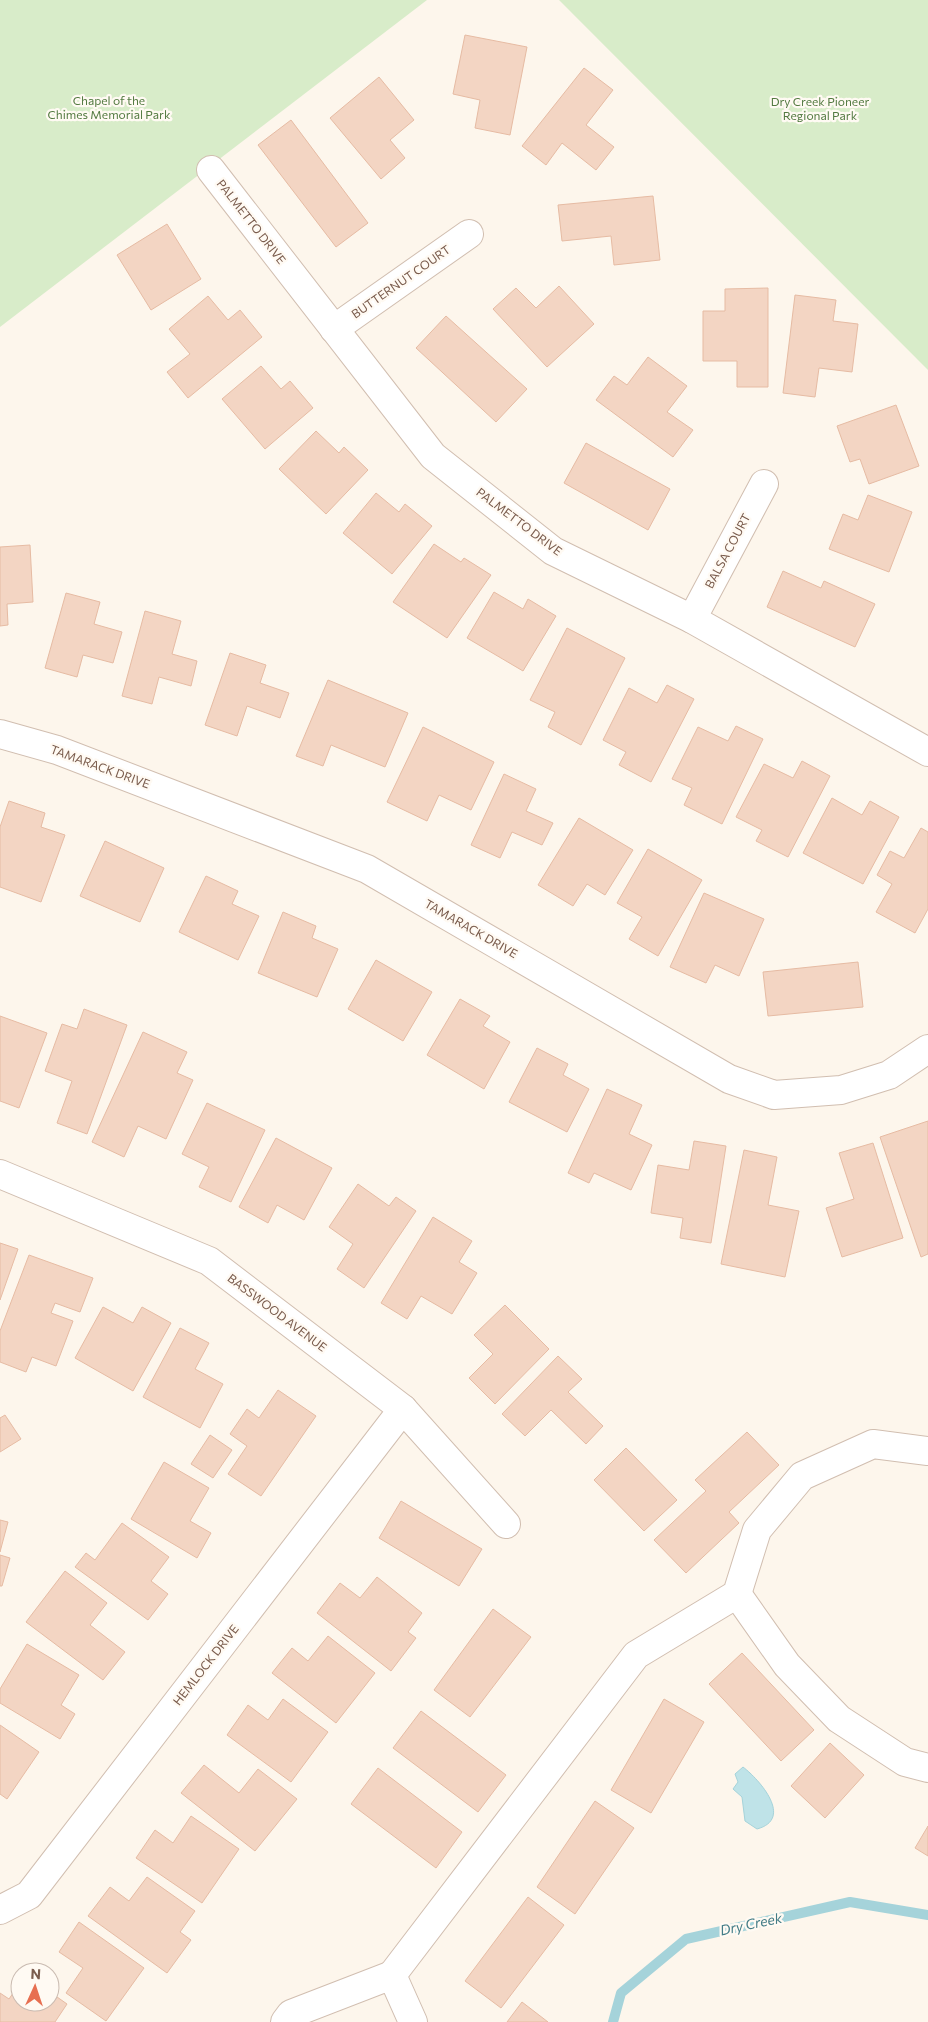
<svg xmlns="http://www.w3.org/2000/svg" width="928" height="2022" viewBox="0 0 928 2022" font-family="Commissioner,sans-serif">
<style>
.green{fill:#d8ecc9}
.water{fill:#bfe3e8;stroke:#a5d3da}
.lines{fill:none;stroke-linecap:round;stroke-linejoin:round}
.stream{stroke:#a5d3da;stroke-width:10}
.building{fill:#f3d5c3;stroke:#e6bba3}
.minor-casing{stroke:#d1beb0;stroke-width:30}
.minor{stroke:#fff;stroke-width:28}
.labels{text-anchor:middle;stroke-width:4.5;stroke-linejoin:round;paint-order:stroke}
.park-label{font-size:12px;fill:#537a41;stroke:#fffaf3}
.street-label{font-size:12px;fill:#7a5c4d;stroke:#fffaf3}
.water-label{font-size:14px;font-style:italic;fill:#437c86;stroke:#fffaf3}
</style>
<rect width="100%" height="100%" fill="#fdf6ec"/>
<!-- green -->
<g class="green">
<path d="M0,0H427L0,327Z"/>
<path d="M559,0H928V370Z"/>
</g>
<!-- water -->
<path class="water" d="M743,1767C760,1780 794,1819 757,1829L745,1821L742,1797L733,1789L738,1782L735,1774Z"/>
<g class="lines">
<!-- stream -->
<path class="stream" d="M613,2022L621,1993L686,1939L850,1902L928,1915"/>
</g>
<!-- building -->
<g class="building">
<path d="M465,35L527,47L510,135L475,128L480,100L453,94Z"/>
<path d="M584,68L613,90L586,125L614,147L596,170L562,143L546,165L522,146Z"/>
<path d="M379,77L414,120L390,140L405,158L381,179L330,118Z"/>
<path d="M291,120L368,223L336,247L258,145Z"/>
<path d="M653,196L660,260L614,265L611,236L562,241L558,205Z"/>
<path d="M167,224L201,279L151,310L117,255Z"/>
<path d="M559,286L594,324L547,367L493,309L516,288L536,308Z"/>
<path d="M768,288V387H737V361H703V311H725V289Z"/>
<path d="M795,295L836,300L833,321L858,324L852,372L819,368L815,397L783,393Z"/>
<path d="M208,296L228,320L240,310L262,337L188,398L167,372L190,354L169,329Z"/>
<path d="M446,316L527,389L496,422L416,348Z"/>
<path d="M648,357L687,386L667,412L693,430L673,457L596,400L614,376L627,385Z"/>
<path d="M261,366L281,389L290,381L313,408L265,449L222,399Z"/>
<path d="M896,405L919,466L869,484L860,459L850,462L837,426Z"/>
<path d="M316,431L339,453L344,447L368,470L326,514L279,469Z"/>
<path d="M586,443L670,489L648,530L564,483Z"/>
<path d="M376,493L399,512L405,504L432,526L392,574L343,533Z"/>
<path d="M868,495L912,512L889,572L829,549L843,514L858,520Z"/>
<path d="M434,544L461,562L464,558L491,575L447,638L393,602Z"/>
<path d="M30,545L33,602L7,604L8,625L0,626V547Z"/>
<path d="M783,571L821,588L824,581L875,604L855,647L767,607Z"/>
<path d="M494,592L523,609L528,599L556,616L523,671L467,638Z"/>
<path d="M66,593L100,602L94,624L122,632L113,663L83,655L77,677L45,668Z"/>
<path d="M145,611L181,621L172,654L197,661L191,686L159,677L152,704L122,696Z"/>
<path d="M567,628L625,658L581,745L548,727L555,712L530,700Z"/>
<path d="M230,653L266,665L260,683L289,693L280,718L247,706L237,736L205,725Z"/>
<path d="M328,680L408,713L385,767L331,745L323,766L296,756Z"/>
<path d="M667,685L694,699L651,782L619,765L626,752L603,740L629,688L657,703Z"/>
<path d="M736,726L763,739L722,824L684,805L692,788L672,779L698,727L728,741Z"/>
<path d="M423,727L494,762L471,810L439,795L427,821L387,802Z"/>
<path d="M802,761L830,776L788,857L756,841L762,830L736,817L764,764L793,778Z"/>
<path d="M504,774L536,789L526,811L553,823L542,845L512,832L500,858L471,845Z"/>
<path d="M832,798L862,815L870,801L899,817L863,884L803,853Z"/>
<path d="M9,801L45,813L41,827L65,835L41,902L0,887V827Z"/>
<path d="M579,818L633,850L605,895L587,884L573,906L538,885Z"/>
<path d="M921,828L928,832V909L915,933L876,912L892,884L877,875L890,851L904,858Z"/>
<path d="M105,841L164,868L140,922L80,896Z"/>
<path d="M648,849L702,880L658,956L629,939L642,917L617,903Z"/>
<path d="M206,876L238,891L232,904L259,916L238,960L179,932Z"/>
<path d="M704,893L764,919L739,976L715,965L706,983L670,967Z"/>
<path d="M283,912L316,926L312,938L338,949L317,997L258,973Z"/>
<path d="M376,960L432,992L403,1041L348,1009Z"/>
<path d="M858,962L863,1007L768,1016L763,972Z"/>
<path d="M460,999L490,1016L483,1026L510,1042L484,1089L427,1055Z"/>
<path d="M84,1009L127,1025L87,1134L57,1123L72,1081L45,1071L62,1024L77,1029Z"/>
<path d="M0,1016L47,1033L19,1108L0,1101Z"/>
<path d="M143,1032L187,1052L177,1073L193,1080L166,1139L138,1126L124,1157L92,1142Z"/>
<path d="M537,1048L568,1064L563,1075L589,1089L567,1132L509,1102Z"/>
<path d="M607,1089L642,1105L629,1134L652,1145L631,1190L594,1173L589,1183L568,1173Z"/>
<path d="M207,1103L265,1130L231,1202L199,1187L209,1167L182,1154Z"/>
<path d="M928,1121V1254L921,1257L880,1137Z"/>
<path d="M276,1138L332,1168L304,1220L277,1205L268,1223L239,1207Z"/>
<path d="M694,1141L726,1146L711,1243L680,1238L683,1218L651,1213L658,1165L689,1170Z"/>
<path d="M873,1143L903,1238L842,1257L826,1208L854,1199L839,1153Z"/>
<path d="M744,1150L777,1157L768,1205L799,1211L785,1277L721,1264Z"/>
<path d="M358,1184L389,1206L396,1197L416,1211L364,1288L337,1269L353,1244L329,1227Z"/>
<path d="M433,1217L472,1241L459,1262L477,1273L452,1314L421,1296L407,1319L381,1303Z"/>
<path d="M0,1243L18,1249L0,1300Z"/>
<path d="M29,1255L93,1278L80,1312L55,1303L51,1313L73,1321L56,1366L32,1357L26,1372L0,1362V1331Z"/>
<path d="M505,1305L549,1349L495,1404L469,1378L493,1354L474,1335Z"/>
<path d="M103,1307L133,1323L142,1307L171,1323L133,1391L75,1358Z"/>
<path d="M180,1328L209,1343L195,1369L223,1384L200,1428L143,1397Z"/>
<path d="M558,1356L582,1379L568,1392L603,1426L586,1444L551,1410L525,1436L502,1414Z"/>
<path d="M278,1390L316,1416L261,1496L228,1474L247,1446L230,1434L247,1409L259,1418Z"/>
<path d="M5,1415L21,1439L0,1452V1418Z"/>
<path d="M747,1432L779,1465L729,1512L739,1523L686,1573L654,1540L706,1491L695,1480Z"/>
<path d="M210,1435L232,1450L213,1478L191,1464Z"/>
<path d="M626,1448L677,1500L644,1531L594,1480Z"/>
<path d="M164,1462L209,1488L190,1521L211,1533L197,1558L131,1519Z"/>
<path d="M401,1501L482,1549L459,1586L379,1538Z"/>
<path d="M0,1520L8,1522L0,1552Z"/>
<path d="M122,1523L169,1557L151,1581L168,1594L148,1620L75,1567L86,1553L95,1560Z"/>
<path d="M0,1555L10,1558L2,1586H0Z"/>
<path d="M65,1571L107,1603L90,1625L125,1652L103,1680L26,1622Z"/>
<path d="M377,1577L422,1613L408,1632L416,1638L391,1671L317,1613L340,1583L360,1598Z"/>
<path d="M493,1609L531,1637L470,1717L434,1690Z"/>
<path d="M328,1636L375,1673L336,1723L272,1673L292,1648L308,1661Z"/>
<path d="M27,1644L79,1675L61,1705L75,1714L60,1739L0,1703V1689Z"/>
<path d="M742,1653L814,1730L781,1761L709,1684Z"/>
<path d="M283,1699L328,1732L291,1782L227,1735L248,1705L268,1720Z"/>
<path d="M664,1699L704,1722L651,1813L611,1790Z"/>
<path d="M421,1711L506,1775L478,1812L393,1748Z"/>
<path d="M0,1725L39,1752L7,1799L0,1794Z"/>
<path d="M830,1743L864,1775L825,1818L791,1786Z"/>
<path d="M204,1765L239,1793L258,1769L297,1799L255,1851L181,1793Z"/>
<path d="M378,1768L462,1832L436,1868L351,1804Z"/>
<path d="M595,1801L634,1828L575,1914L537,1887Z"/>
<path d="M191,1816L239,1849L202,1903L136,1858L155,1830L173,1843Z"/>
<path d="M928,1826V1856L915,1848Z"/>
<path d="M147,1877L195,1911L180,1932L191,1940L167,1973L88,1916L110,1887L129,1901Z"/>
<path d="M528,1897L564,1925L501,2008L465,1981Z"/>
<path d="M79,1922L144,1968L106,2021L66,1993L83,1968L59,1952Z"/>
<path d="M20,1983V2002H50V1992L67,2004L55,2022H0V1993L9,1999Z"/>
<path d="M522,2002L548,2022H507Z"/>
</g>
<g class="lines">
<!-- minor casing -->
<g class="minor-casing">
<g id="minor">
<path d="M211,170L433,456L553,551L692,619L928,752"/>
<path d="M334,329L469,234"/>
<path d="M692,619L764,484"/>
<path d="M0,734L57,750L367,869L729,1079L774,1095L841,1090L889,1075L928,1049"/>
<path d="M0,1174L209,1261L403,1409L506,1524"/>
<path d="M737,1594L787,1665L839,1719L905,1762L928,1768"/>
<path d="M0,1910L29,1895L403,1409"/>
<path d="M392,1975L636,1655L737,1594L757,1530L802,1476L873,1444L928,1451"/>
<path d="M285,2022L291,2014L392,1975L413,2022"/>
</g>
</g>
<!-- minor -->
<use href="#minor" class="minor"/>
</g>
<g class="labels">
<!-- park labels -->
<g class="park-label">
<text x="109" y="105">Chapel of the<tspan x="109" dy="14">Chimes Memorial Park</tspan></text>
<text x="820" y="106">Dry Creek Pioneer<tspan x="820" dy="14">Regional Park</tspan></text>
</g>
<!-- street labels -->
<g class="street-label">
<text transform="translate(251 222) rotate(52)" y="4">PALMETTO DRIVE</text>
<text transform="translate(401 282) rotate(-35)" y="4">BUTTERNUT COURT</text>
<text transform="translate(519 522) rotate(37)" y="4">PALMETTO DRIVE</text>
<text transform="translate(728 551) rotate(-62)" y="4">BALSA COURT</text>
<text transform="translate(100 767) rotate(20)" y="4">TAMARACK DRIVE</text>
<text transform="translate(471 929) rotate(30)" y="4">TAMARACK DRIVE</text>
<text transform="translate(277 1313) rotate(37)" y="4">BASSWOOD AVENUE</text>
<text transform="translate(206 1665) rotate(-52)" y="4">HEMLOCK DRIVE</text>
</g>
<!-- water labels -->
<g class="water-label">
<text transform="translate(751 1924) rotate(-12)" y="5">Dry Creek</text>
</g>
</g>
<!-- north arrow -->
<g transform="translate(35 1987) rotate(3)"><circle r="24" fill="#fffaf3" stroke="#cabbb1"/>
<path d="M0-4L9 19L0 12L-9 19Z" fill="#e76f51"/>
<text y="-8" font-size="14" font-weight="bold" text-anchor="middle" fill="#7a5c4d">N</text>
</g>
</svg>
